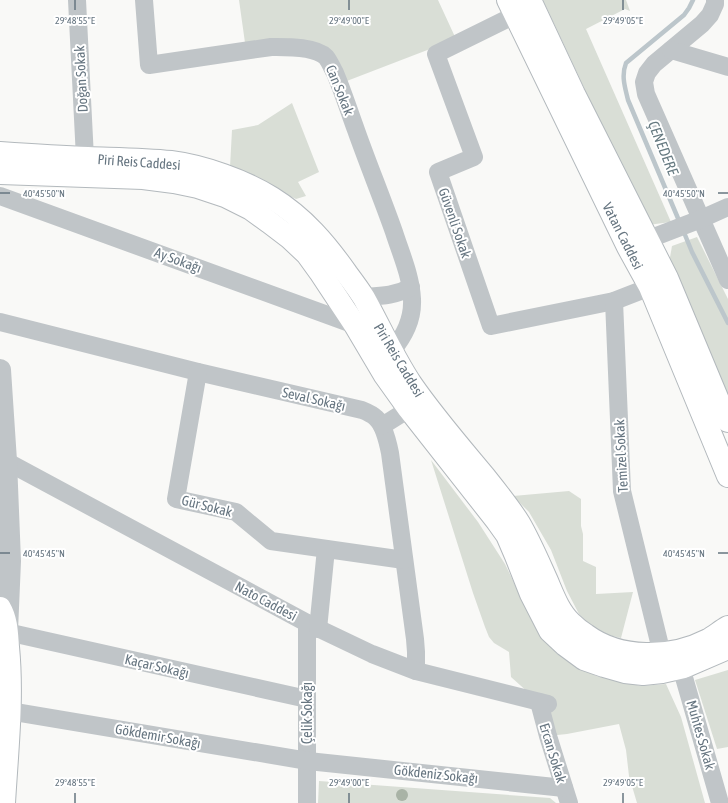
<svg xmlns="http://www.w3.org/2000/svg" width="728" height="803" viewBox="0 0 728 803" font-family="'Asap Condensed',sans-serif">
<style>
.green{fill:#d9ded6}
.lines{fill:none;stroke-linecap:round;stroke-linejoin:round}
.stream{stroke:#bcc6cb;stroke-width:4.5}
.secondary-casing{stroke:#b3b9bd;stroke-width:24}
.minor{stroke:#c0c5c8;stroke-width:18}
.tertiary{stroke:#c0c5c8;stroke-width:22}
.secondary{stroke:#fff;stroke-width:22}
.tree{fill:#a9b3a6}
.ticks{fill:none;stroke:#667580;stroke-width:1.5}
.labels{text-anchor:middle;stroke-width:4;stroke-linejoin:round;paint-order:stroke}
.street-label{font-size:14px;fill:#667580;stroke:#fff}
.water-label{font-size:15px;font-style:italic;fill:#667a81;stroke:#fff}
.ticks-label{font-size:10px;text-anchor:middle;fill:#667580;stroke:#fff;stroke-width:4;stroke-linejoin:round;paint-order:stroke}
</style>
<rect width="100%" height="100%" fill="#f9f9f7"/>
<!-- green -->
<g class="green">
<path d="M239,0H438L456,39L339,84L325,56L246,50Z"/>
<path d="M543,0H626L630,11L625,9L586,29L671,222L648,225Z"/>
<path d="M292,103L319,172L298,182L306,196L296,199L230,167L232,130L258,125Z"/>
<path d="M697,237L728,299V395L669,263L672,246Z"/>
<path d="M431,460L478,522L505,564L534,624L572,662L596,676L641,686L666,684L681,717L705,803H637L629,776L626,750L619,724L567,734L548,736L539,702L511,677L509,652L494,643L489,637L485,627L473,593Z"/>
<path d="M569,491L581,499V526L583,534V561L596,567V594L633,592L621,638L604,634L591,626L579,614L567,591L551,550L529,512L513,496Z"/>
<path d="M728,670V747L717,749L695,680Z"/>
<path d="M319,781L550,798L556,803H318Z"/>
</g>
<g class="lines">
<!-- stream -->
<g class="stream">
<path d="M680,223L628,100C625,87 621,76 626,63L684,15L689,8L693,0"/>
<path d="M683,230L692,252L728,323"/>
</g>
<!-- secondary casing -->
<g class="secondary-casing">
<g id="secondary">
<path d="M508,0L628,247L650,287L728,476"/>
<path d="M530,0L574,94L667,278L718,400L728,421"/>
<path d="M0,153C29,155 59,157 88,158C116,159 144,159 171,162C203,166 245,181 272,198C304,218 326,244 347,274C353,282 359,290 364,298C380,327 393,357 411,384C433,416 459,446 484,476C496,491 509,507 519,523C530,542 538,561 547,581C553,595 559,612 571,623C575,627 581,632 586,635C620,660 671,659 708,640C715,636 721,631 728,627"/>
<path d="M0,173L143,178L174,182L198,187L225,196L251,209L269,222L290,238L307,254L320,272L355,325L384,374L409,409L497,521L507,535L516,556L531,594L550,631L565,645L584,659L604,666L625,672L643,674L662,672L684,667L728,648"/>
<path d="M0,608C7,620 7,634 8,647C13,699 7,751 4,803"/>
</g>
</g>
<!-- minor -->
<g class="minor">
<path d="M77,0L85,158"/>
<path d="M144,0L149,65L271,47C286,47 315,46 326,57C330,62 332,68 335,73C343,92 349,111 356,130C368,164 382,198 394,232C401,254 411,276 412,299C413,320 404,336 392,351"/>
<path d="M715,0V4L710,15L702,24L654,64L647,73L644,82L646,94L728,280"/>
<path d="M515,15L436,54L474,157L438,172L491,326L614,301L650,287L661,281"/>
<path d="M671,50L728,67"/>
<path d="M0,196L355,325"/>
<path d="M636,244L701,219L728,207"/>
<path d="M363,297C381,296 395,296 411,287"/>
<path d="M614,301L622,491L662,654"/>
<path d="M0,322L198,372L362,410C367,412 372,414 376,418C384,425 388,443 390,453L415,639L416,652V671"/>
<path d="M198,372L176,499L236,512L271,541L404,560"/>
<path d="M382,426L409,409"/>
<path d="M0,458L307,623L372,654L416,671L548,704"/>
<path d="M307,623V803"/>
<path d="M318,629L326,549"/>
<path d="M7,632L307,699"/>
<path d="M681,667L720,803"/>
<path d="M539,702L548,736L569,803"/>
<path d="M9,711L308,761L564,788"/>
</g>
<!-- tertiary -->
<path class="tertiary" d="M0,370L6,461L10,561L7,631"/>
<!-- secondary -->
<use href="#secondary" class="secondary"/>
</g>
<!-- trees -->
<circle class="tree" cx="402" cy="795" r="6"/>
<!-- ticks -->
<path class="ticks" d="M75,0V10M349,0V10M623,0V10M0,193H10M718,193H728M0,553H10M718,553H728M75,793V803M349,793V803M623,793V803"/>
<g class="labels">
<!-- street labels -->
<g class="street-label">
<text transform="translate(81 79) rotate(-93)" y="5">Doğan Sokak</text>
<text transform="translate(340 90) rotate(68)" y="5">Can Sokak</text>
<text transform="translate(139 162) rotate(4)" y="5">Piri Reis Caddesi</text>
<text transform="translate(455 223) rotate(71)" y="5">Güvenli Sokak</text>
<text transform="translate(623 236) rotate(63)" y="5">Vatan Caddesi</text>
<text transform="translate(178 260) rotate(20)" y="5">Ay Sokağı</text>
<text transform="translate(399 360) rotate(59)" y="5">Piri Reis Caddesi</text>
<text transform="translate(314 399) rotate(13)" y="5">Seval Sokağı</text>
<text transform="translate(621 456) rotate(-93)" y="5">Temizel Sokak</text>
<text transform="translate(207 506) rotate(14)" y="5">Gür Sokak</text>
<text transform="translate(266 601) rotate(28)" y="5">Nato Caddesi</text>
<text transform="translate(157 666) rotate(13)" y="5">Kaçar Sokağı</text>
<text transform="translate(307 713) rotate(-90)" y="5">Çelik Sokağı</text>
<text transform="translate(701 735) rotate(74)" y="5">Muhtes Sokak</text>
<text transform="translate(158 736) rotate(10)" y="5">Gökdemir Sokağı</text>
<text transform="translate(553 753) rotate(73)" y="5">Ercan Sokak</text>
<text transform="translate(436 774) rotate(6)" y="5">Gökdeniz Sokağı</text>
</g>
<!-- water labels -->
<g class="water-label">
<text transform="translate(663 148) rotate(68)" y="5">ÇENEDERE</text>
</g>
</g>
<g class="ticks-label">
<text x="75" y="24">29°48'55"E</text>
<text x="349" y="24">29°49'00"E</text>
<text x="623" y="24">29°49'05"E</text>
<text x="44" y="197">40°45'50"N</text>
<text x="684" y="197">40°45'50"N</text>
<text x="44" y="557">40°45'45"N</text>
<text x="684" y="557">40°45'45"N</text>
<text x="75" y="786">29°48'55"E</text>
<text x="349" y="786">29°49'00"E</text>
<text x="623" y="786">29°49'05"E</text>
</g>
</svg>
